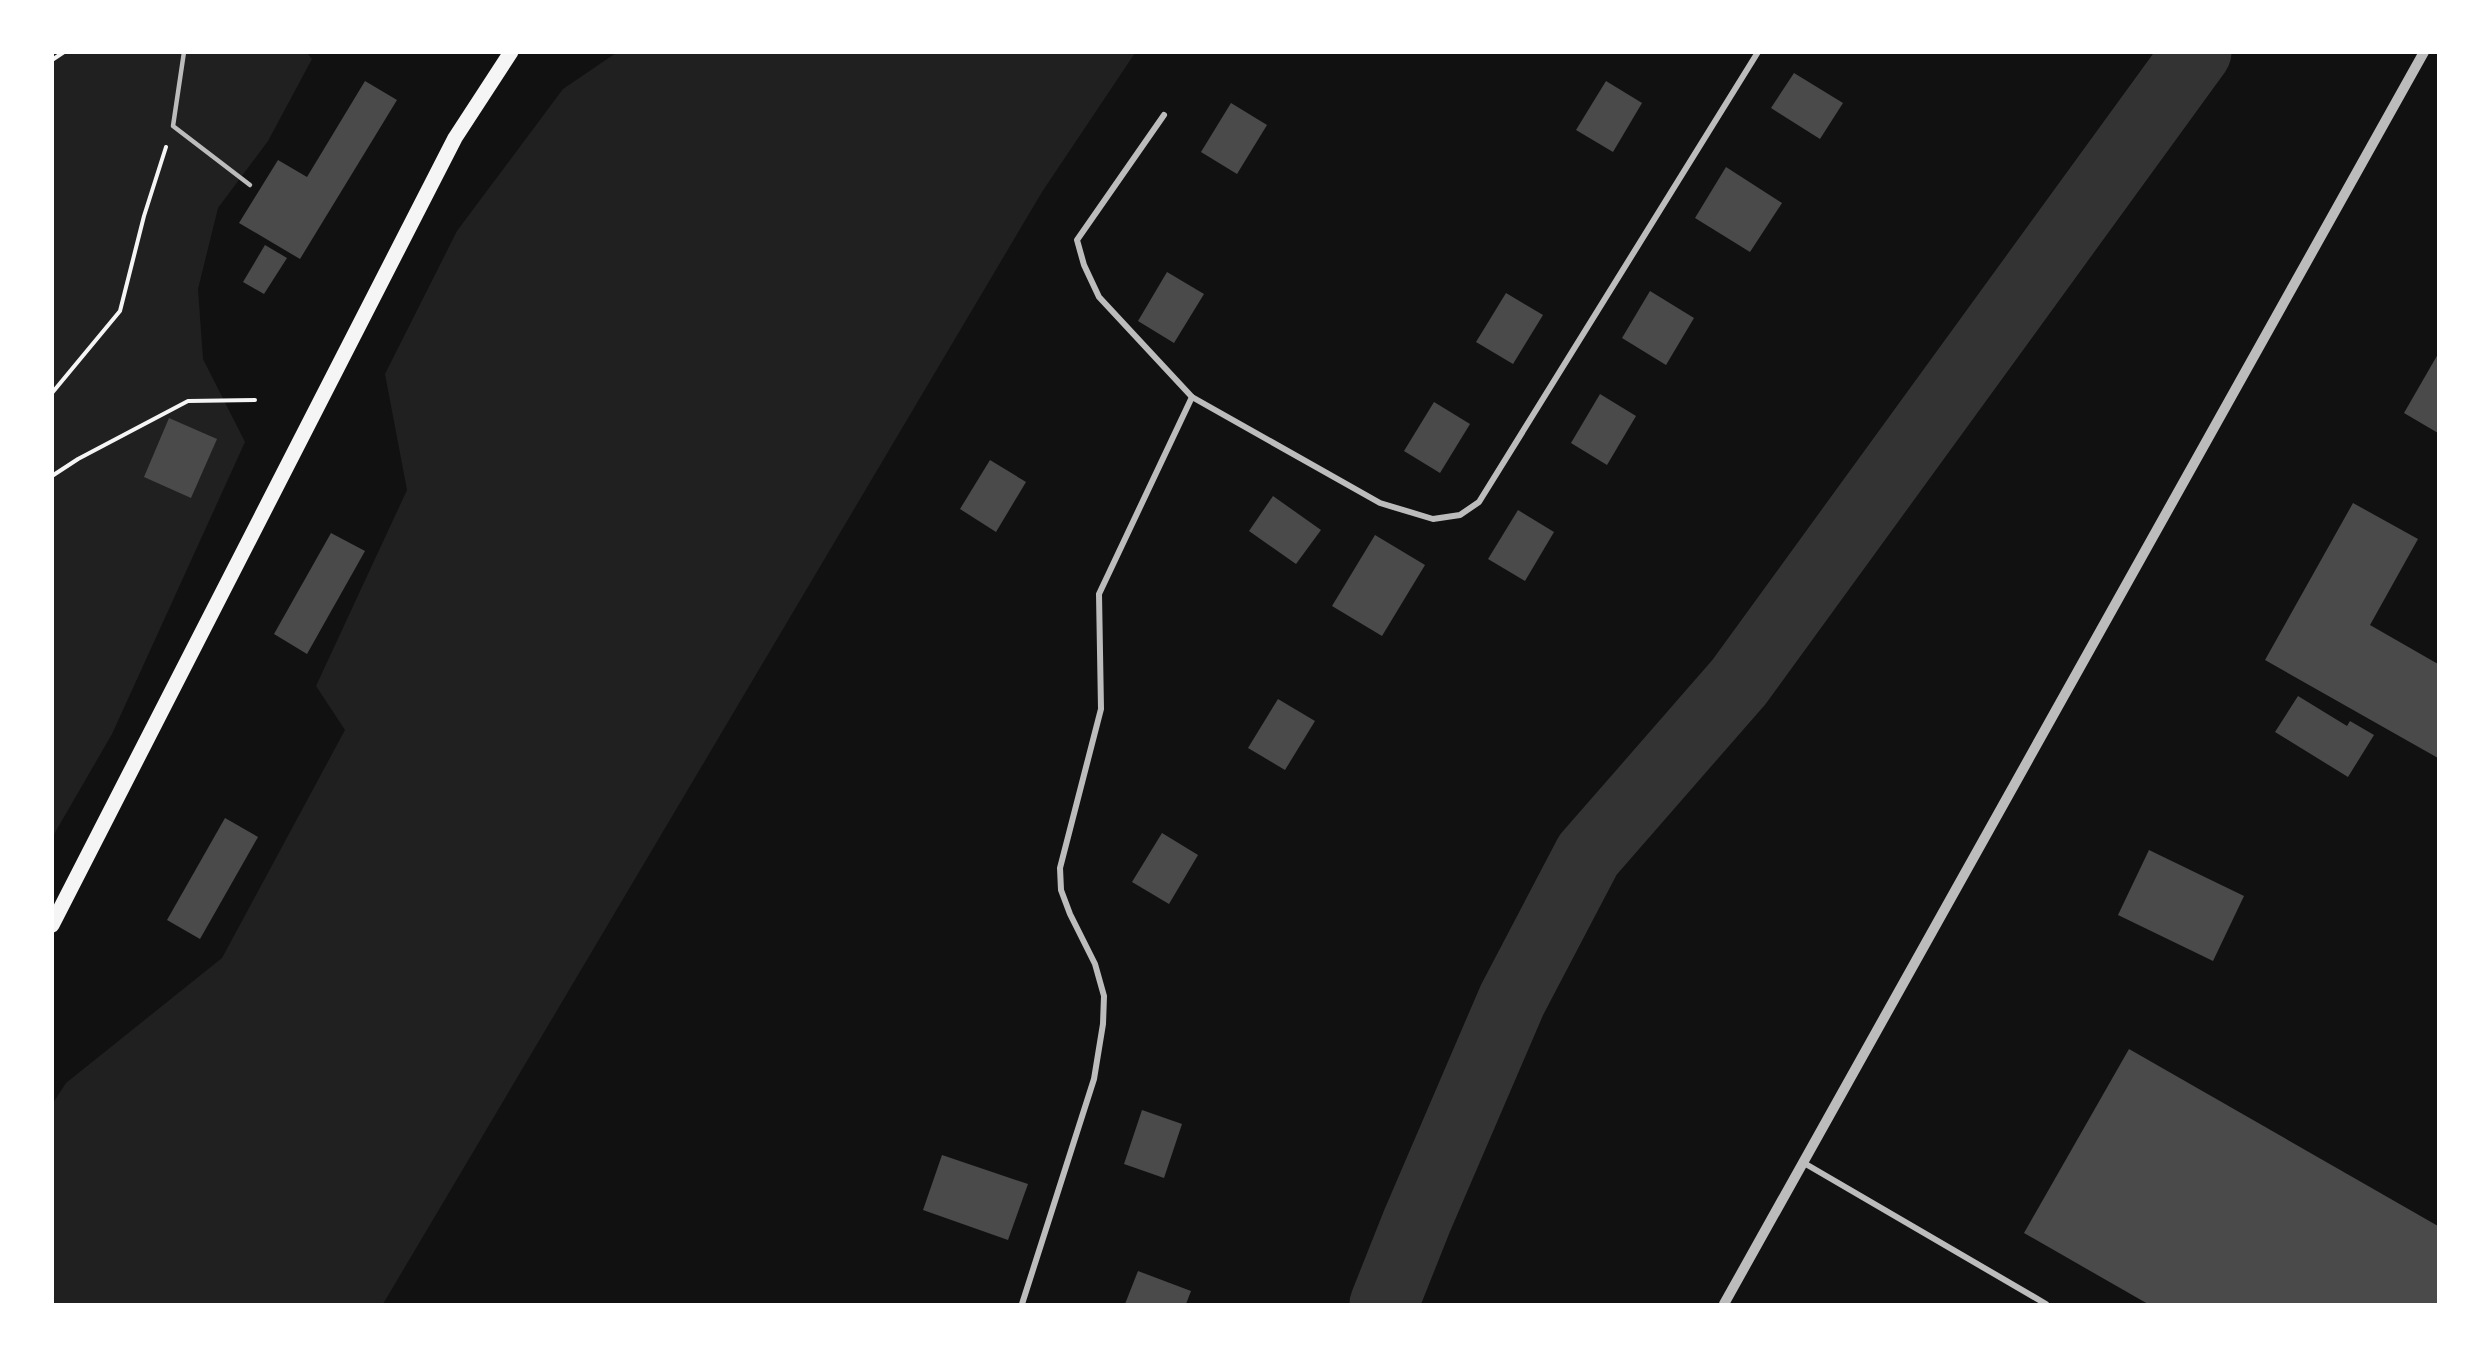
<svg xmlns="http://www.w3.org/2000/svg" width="2491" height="1357" viewBox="0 0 2491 1357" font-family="'DM Sans',sans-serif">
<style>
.green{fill:#202020}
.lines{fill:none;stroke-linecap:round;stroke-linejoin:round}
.river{stroke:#333;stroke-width:69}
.building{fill:#4a4a4a}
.path{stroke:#f5f5f5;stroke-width:4}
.service{stroke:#bcbcbc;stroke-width:4.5}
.minor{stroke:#bcbcbc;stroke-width:6}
.tertiary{stroke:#bcbcbc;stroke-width:10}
.primary{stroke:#f5f5f5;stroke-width:15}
</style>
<rect width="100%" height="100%" fill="#111"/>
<!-- green -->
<g class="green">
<path d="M53,53H307L312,59L268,141L218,208L198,289L203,359L245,442L112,734L53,836Z"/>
<path d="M616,53H1135L1042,192L383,1304H53V1103L66,1083L222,958L345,730L316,686L407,490L385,374L457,231L563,89Z"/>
</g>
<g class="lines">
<!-- river -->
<path class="river" d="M1384,1304L1417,1221L1512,1000L1588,855L1739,682L2197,52"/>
</g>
<!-- building -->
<g class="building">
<path d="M1794,73L1843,103L1820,139L1771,108Z"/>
<path d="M365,81L397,100L300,259L239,223L278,160L307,177Z"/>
<path d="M1606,81L1642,103L1613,152L1576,130Z"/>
<path d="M1231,103L1267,125L1237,174L1201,152Z"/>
<path d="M1726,167L1782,203L1750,252L1695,218Z"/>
<path d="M265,245L287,258L264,294L243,282Z"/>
<path d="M1167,272L1204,294L1174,343L1138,321Z"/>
<path d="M1650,291L1694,318L1666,365L1622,338Z"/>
<path d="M1506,293L1543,315L1513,364L1476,342Z"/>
<path d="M2438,354V433L2404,413Z"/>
<path d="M1600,394L1636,416L1607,465L1571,443Z"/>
<path d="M1434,402L1470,424L1440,473L1404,451Z"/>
<path d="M169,418L217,439L191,498L144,477Z"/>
<path d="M990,460L1026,482L996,532L960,509Z"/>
<path d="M1273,496L1321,530L1296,564L1249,531Z"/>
<path d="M2353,503L2418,539L2370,625L2438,664V758L2265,660Z"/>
<path d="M1518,510L1554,532L1525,581L1488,559Z"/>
<path d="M331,533L365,551L307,654L274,634Z"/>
<path d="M1375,535L1425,565L1382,636L1332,606Z"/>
<path d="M2298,696L2347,726L2350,721L2374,735L2348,777L2275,732Z"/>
<path d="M1278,699L1315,721L1285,770L1248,748Z"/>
<path d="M225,818L258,837L200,939L167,920Z"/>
<path d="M1162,833L1198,855L1169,904L1132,882Z"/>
<path d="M2149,850L2244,896L2213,961L2118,915Z"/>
<path d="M2129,1049L2438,1226V1304H2148L2024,1233Z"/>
<path d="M1142,1110L1182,1124L1164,1178L1124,1164Z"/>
<path d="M942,1155L1028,1184L1008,1240L923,1210Z"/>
<path d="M1138,1271L1191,1291L1186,1304H1125Z"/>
</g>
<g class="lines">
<!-- path -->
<g class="path">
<path d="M52,60L64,52"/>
<path d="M52,393L120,311L144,216L166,147"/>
<path d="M52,476L78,459L188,401L255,400"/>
</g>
<!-- service -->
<path class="service" d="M184,52L173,126L250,185"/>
<!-- minor -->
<g class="minor">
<path d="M1164,115L1077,240L1084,265L1099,297L1192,397L1380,503L1433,519L1460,515L1479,502L1758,52"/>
<path d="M1804,1163L2046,1304"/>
<path d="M1022,1304L1094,1079L1103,1024L1104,996L1095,964L1070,914L1061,890L1060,868L1101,709L1099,594L1192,397"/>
</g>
<!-- tertiary -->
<path class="tertiary" d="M1724,1304L2424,52"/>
<!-- primary -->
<path class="primary" d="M52,925L455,138L511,52"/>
</g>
<!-- border -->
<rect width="2491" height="1357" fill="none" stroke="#ffffff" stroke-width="108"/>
</svg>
